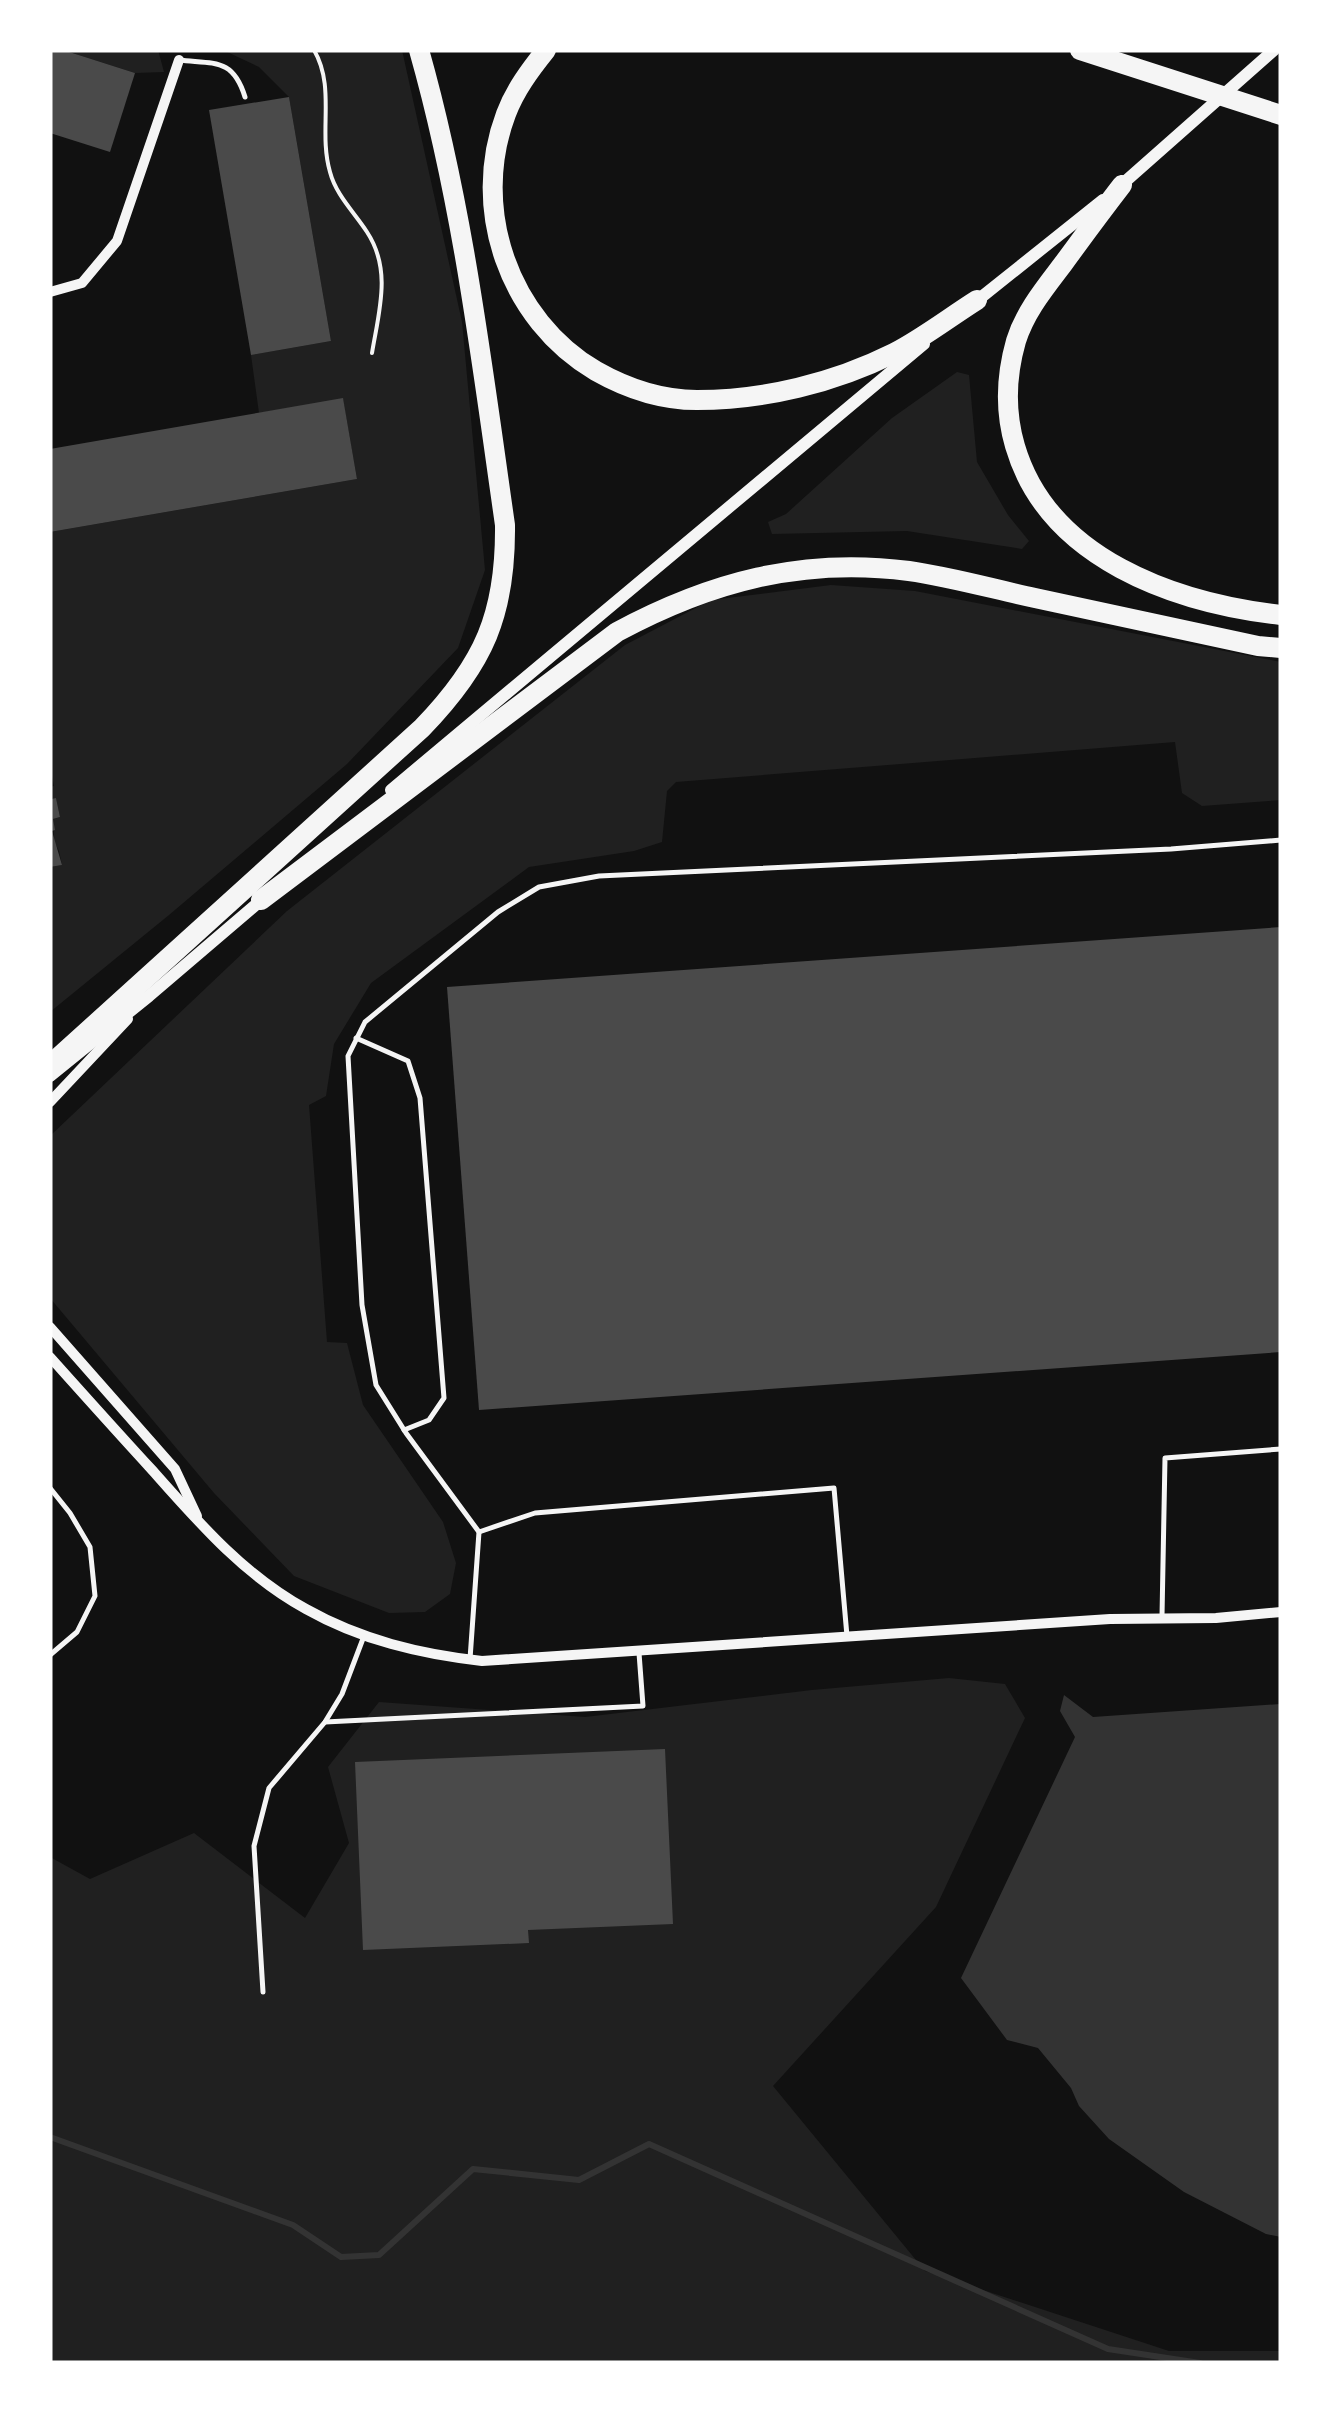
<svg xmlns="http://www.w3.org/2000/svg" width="1331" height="2413" viewBox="0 0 1331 2413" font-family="Raleway,sans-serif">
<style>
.green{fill:#202020}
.water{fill:#333}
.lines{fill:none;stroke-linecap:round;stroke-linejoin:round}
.stream{stroke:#333;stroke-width:6}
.building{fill:#4a4a4a}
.path{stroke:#f5f5f5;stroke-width:4}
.service{stroke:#f5f5f5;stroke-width:5}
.minor{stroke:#f5f5f5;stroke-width:10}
.tertiary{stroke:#f5f5f5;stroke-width:12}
.motorway{stroke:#f5f5f5;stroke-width:20}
</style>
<rect width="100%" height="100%" fill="#111"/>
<!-- green -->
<g class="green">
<path d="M63,50H158L164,72L135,73Z"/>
<path d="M223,50H402L462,322L485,570L458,648L347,764L169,915L50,1012V867L62,865L59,851L54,841L53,819L60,817L56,798H50V787L54,786L50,767V532L357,479L343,399L259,413L251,355L331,341L289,97L259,67Z"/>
<path d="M957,372L969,375L977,462L1008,515L1029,541L1022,549L907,531L772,534L768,522L786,514L892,418Z"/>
<path d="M831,585L915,591L1281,662V800L1202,806L1182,793L1175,742L676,782L667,791L662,842L634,851L529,867L371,983L334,1044L326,1096L309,1105L327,1342L347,1343L363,1405L443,1522L456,1563L450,1594L425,1612L389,1613L294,1576L214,1493L50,1298V1136L287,911L625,645L711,600Z"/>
<path d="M949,1678L1005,1684L1025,1718L936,1907L773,2086L925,2271L1169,2351H1281V2363H50V1857L90,1879L194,1833L305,1918L349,1843L328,1767L379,1702L585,1717L812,1690Z"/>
</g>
<!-- water -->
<path class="water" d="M1064,1695L1093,1717L1281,1704V2237L1266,2234L1184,2192L1109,2139L1079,2106L1071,2088L1038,2048L1007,2040L961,1978L1075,1737L1060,1711Z"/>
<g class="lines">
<!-- stream -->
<path class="stream" d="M50,2137L293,2225L341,2257L379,2255L473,2169L579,2180L649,2144L1108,2349L1200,2363"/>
</g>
<!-- building -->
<g class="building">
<path d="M50,50H63L135,73L110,152L50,133Z"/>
<path d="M289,97L331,341L251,355L209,110Z"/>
<path d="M343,398L357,479L50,532V449Z"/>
<path d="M56,798L60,817L53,819L55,830L52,831L62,865L50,867V799Z"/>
<path d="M1281,927V1352L479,1410L447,987Z"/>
<path d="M665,1749L673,1924L528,1930L529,1943L363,1950L355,1762Z"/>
</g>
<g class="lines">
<!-- path -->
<path class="path" d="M314,50C336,88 318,131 330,172C336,195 354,212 367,232C392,270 379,311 372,353"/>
<!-- service -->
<g class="service">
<path d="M179,60C215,64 233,58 245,97"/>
<path d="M356,1038L408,1061L420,1098L444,1398L429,1420L404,1430"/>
<path d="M50,1488L70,1513L90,1547L95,1596L77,1632L50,1655"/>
<path d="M479,1532L535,1513L834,1488L847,1636"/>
<path d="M1162,1616L1165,1458L1281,1449"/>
<path d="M470,1659L479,1532L406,1433L376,1385L362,1305L348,1056L365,1022L498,912L539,887L599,876L1171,849L1281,840"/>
<path d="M325,1722L643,1706L639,1653"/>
<path d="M263,1992L254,1846L269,1788L325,1722L342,1694L364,1636"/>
</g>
<!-- minor -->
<g class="minor">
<path d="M50,292L82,283L117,241L179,60"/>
<path d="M50,1102L128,1019"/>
<path d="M50,1327L175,1469L197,1516"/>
<path d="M50,1357C84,1395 118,1433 153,1471C199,1523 244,1575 306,1609C361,1640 420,1654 482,1661L1110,1619L1216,1618L1281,1612"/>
</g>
<!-- tertiary -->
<g class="tertiary">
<path d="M1119,187L1274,50"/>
<path d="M974,303L1103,200"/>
<path d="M391,790L924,344"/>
<path d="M50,1076L149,996L265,897"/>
</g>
<!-- motorway -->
<g class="motorway">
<path d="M546,50C530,70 515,90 506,114C470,209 509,320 596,371C626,388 662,400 697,400C764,400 834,383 894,353C923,338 950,317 977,300"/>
<path d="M1080,50L1281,115"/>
<path d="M1122,185C1102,211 1082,238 1063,264C1044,289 1025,312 1016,341C1006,376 1005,412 1015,446C1048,559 1175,603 1281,615"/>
<path d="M261,900L617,632C710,582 802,557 909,571C951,577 993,589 1035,598C1109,614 1184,630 1258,646L1281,648"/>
<path d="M50,1065L422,728C484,664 506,614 505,525C482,365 463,205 419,50"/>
</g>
</g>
<!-- border -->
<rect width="1331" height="2413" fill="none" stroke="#ffffff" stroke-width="105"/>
</svg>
